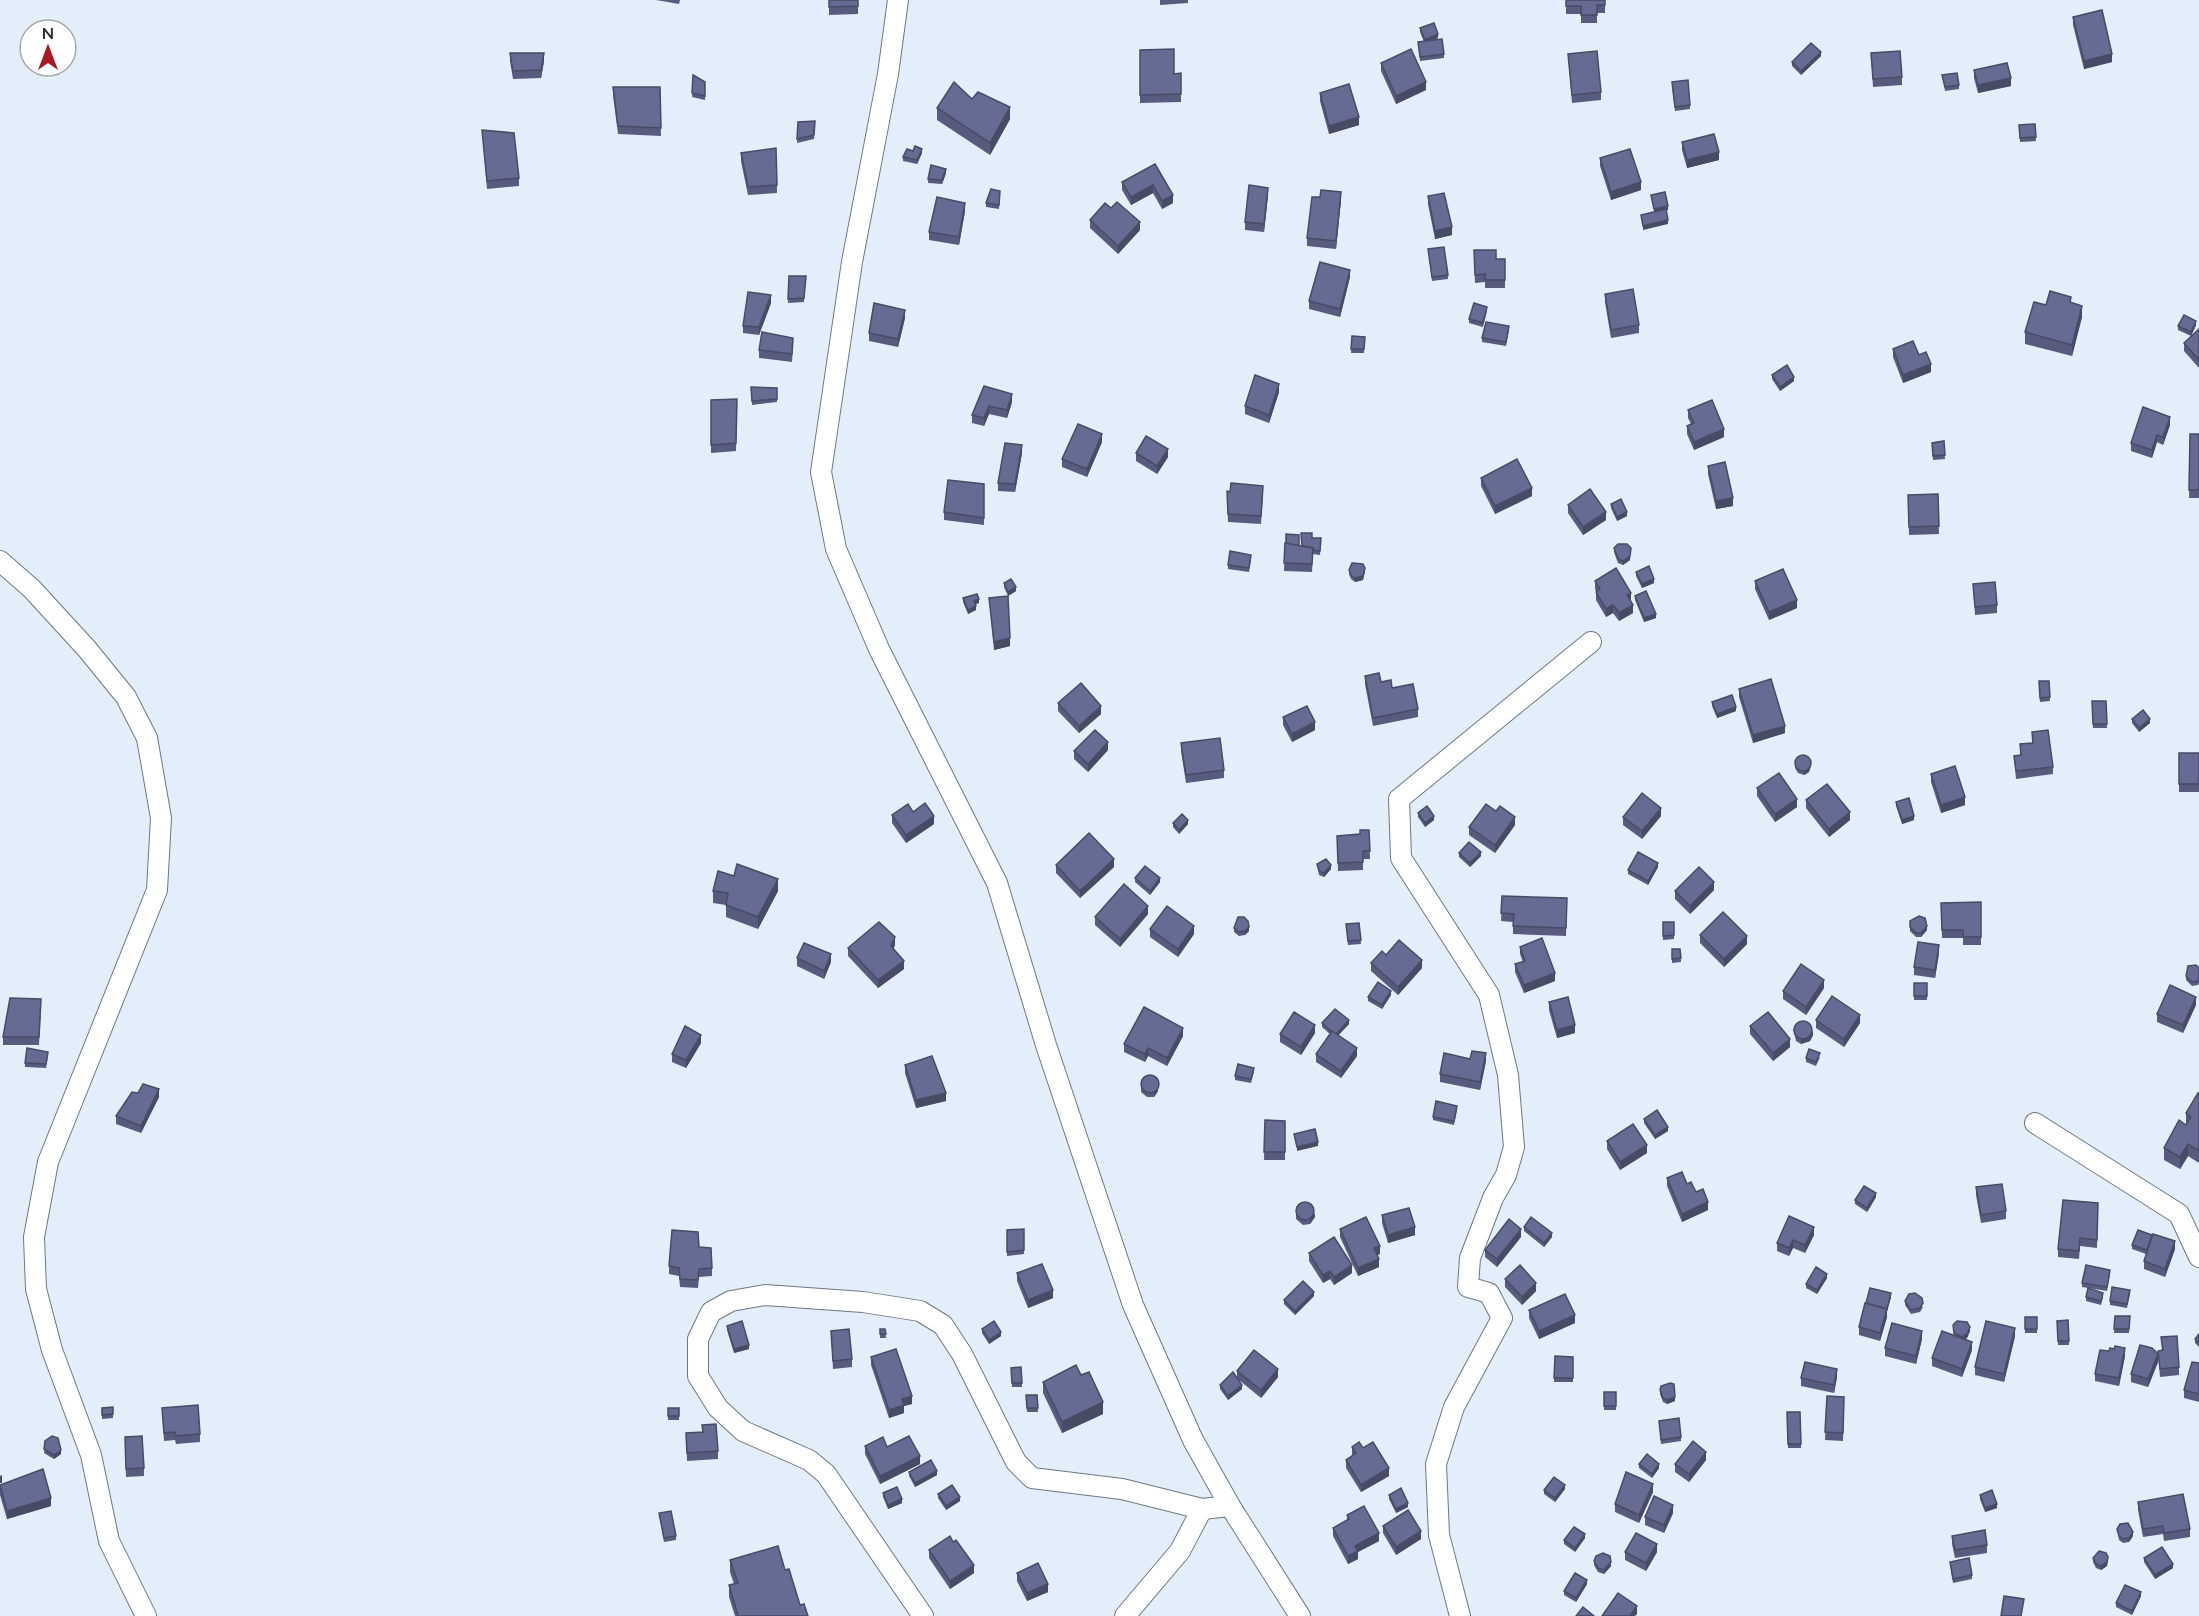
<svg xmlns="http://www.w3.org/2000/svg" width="2199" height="1616" viewBox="0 0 2199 1616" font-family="Lato,sans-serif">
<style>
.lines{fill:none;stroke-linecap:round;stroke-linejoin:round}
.minor-casing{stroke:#6e7883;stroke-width:22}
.minor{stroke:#fff;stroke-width:20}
.wall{fill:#575c7e}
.shaded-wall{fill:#474b66}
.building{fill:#656b92;stroke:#474b66;stroke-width:1.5}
</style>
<rect width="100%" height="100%" fill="#e3eefb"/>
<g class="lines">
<!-- minor casing -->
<g class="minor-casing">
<g id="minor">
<path d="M898,0L888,74L852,262L821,472L836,549L879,649L997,883L1046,1045L1133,1305L1193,1440L1230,1506L1300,1616"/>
<path d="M0,561L32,589L87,649L126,697L147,738L161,818L157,890L48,1162L34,1237L36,1289L52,1350L91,1455L109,1541L146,1616"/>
<path d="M2035,1123L2179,1214L2199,1257"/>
<path d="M923,1616L826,1474L809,1460L743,1431L718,1408L698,1376V1339L711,1312L731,1301L765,1295L863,1302L920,1311L943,1325L962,1354L1016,1462L1032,1478L1122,1489L1202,1509L1230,1506"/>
<path d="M1125,1616L1180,1551L1202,1509"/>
<path d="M1460,1616L1439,1535L1436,1464L1454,1407L1502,1318L1489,1293L1468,1287L1470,1258L1493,1198L1506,1175L1514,1147L1508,1075L1489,995L1401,858L1399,799L1591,642"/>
</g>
</g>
<!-- minor -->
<use href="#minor" class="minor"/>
</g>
<!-- wall -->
<g class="wall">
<path d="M656,0H680L679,4Z"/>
<path d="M829,0H858V14L829,15Z"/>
<path d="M1160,0H1188V3L1160,5Z"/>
<path d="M1566,0H1605V13H1597V23H1581V14H1566Z"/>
<path d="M2073,17L2112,62L2084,69L2073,25Z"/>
<path d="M1420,28L1438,38L1432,40L1444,54V58L1420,61L1418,42H1424L1420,32Z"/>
<path d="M1140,50L1174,74L1181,73V102L1140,103Z"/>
<path d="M510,53L544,61L541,78L513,79L510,61Z"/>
<path d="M1871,53L1902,77V85L1873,87Z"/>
<path d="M1568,54L1601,92V100L1572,103Z"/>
<path d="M1821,56L1801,75L1792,66V62Z"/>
<path d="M1381,63L1426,90L1396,104L1381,71Z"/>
<path d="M1974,70L2011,86L1978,93L1974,78Z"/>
<path d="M693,75L705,82V100L692,97Z"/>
<path d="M1942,75L1959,85V89L1945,91Z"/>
<path d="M1672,86L1690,105V109L1675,111Z"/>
<path d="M613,87H660L661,136L618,134L613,95Z"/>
<path d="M1320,93L1359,125L1329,134L1320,101Z"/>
<path d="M972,99L1010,119L990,155L937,120V108Z"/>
<path d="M815,121L814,139L797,143L798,122Z"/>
<path d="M2035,124L2036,141L2020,142L2019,125Z"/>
<path d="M482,130L519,178V186L487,189Z"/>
<path d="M1682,142L1719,160L1687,168L1682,150Z"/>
<path d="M741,153L777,185V193L748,195L741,161Z"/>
<path d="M922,153L917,164L903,161V157Z"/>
<path d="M1600,158L1641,190L1611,200L1600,166Z"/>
<path d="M1155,164L1173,203L1162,209L1153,193L1131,205L1122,190V182Z"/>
<path d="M946,173L942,184L928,183V179Z"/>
<path d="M1000,195L999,209L986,207V203Z"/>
<path d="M1268,195L1264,232L1245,230V222Z"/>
<path d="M1428,196L1452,235L1435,239L1428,204Z"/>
<path d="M1320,197L1341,200L1336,249L1307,246V238Z"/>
<path d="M1111,208L1140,230L1118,254L1090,228V220Z"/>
<path d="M965,211L959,245L929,240V232Z"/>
<path d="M1428,249L1448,275V279L1432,281Z"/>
<path d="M1474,250L1496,259H1505V288H1485V282L1475,283Z"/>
<path d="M806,276L804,302L788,303V299Z"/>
<path d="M1350,277L1340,317L1309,309V301Z"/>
<path d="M1605,294L1639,325V333L1611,338L1605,302Z"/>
<path d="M771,303L759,335L743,333V326Z"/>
<path d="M2046,305L2082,317L2072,356L2025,344V332Z"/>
<path d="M1487,311L1483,327L1469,323V319Z"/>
<path d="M905,318L898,347L869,341V333Z"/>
<path d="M2196,325L2191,336L2178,330V326Z"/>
<path d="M2199,329V368L2184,351V343Z"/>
<path d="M1509,330L1506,346L1482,342V338Z"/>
<path d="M1352,336L1365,337L1364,353H1351Z"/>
<path d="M793,346L792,362L759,358V350Z"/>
<path d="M1893,349L1931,372L1903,383L1893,357Z"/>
<path d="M1772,375L1794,381L1780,391L1772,379Z"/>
<path d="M984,386L1012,402L1007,418L989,414L984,426L972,423V415Z"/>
<path d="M751,387L777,388V402L752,405Z"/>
<path d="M1279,392L1269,423L1245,414V406Z"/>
<path d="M737,399L736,451L711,453V400Z"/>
<path d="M1688,410L1724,437L1694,450L1687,434V426L1691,424L1688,418Z"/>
<path d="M2170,425L2163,445L2157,442L2152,458L2131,451V443Z"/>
<path d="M2190,434H2199V498H2189Z"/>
<path d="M1944,441L1945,459L1933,460L1932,443Z"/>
<path d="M1102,442L1087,477L1062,467V459Z"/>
<path d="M1022,453L1015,492L998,491V483Z"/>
<path d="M1136,453L1168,457L1157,474L1136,461Z"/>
<path d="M1708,466L1733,506L1716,509L1708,474Z"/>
<path d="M1481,478L1532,496L1495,514L1481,486Z"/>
<path d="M984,484V525L944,520V512Z"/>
<path d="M1227,491L1263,494L1261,524L1228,522Z"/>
<path d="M1938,494L1939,534L1909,535L1908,495Z"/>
<path d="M1611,504L1627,516L1617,521L1611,508Z"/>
<path d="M1568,505L1606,520L1583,535L1568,513Z"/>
<path d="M1312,538H1321L1320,555L1313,554L1312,572L1284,571L1285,543L1301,546Z"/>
<path d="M1614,548L1630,560L1623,565L1618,563L1614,552Z"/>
<path d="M1251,559L1249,572L1228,569V565Z"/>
<path d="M1349,570L1365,572L1363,580L1355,582L1351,579L1349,574Z"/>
<path d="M1636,572L1654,583L1642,588L1636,576Z"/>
<path d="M1595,581L1631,601L1633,613L1619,621L1613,613L1606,617L1596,600V591L1595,589Z"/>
<path d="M1755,581L1797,608L1769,620L1755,589Z"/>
<path d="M1004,583L1016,591L1008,596L1004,587Z"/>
<path d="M1973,584L1997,605V613L1975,615Z"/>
<path d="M1635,596L1656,618L1644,622L1635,600Z"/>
<path d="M963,598L979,603L975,604L976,610L968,614L963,602Z"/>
<path d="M989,598L1010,646L994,650Z"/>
<path d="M1365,676L1381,682L1392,688L1418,709V717L1373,726L1365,684Z"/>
<path d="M2039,681H2049L2050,701L2040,702Z"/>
<path d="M1739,689L1785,733L1753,743L1739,697Z"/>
<path d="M2092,701H2106L2107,728H2093Z"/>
<path d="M1712,702L1736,711L1717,718L1712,706Z"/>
<path d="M1058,703L1101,714L1079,733L1058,711Z"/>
<path d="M1283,717L1315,730L1292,742L1283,725Z"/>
<path d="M2132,719L2150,723L2139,732L2132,723Z"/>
<path d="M2032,732L2053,767V774L2016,779L2014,756L2020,755V744L2032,743Z"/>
<path d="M1181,743L1224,770V778L1186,783L1181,751Z"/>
<path d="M1108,750L1088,772L1074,759V751Z"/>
<rect x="2179" y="753" width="20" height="39"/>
<path d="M1795,764L1811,766L1809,772L1804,775L1798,773L1795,768Z"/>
<path d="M1931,774L1965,805L1941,813L1931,782Z"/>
<path d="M1757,788L1797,807L1775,822L1757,796Z"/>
<path d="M1806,800L1850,820L1829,837L1806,808Z"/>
<path d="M1896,802L1914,820L1902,824L1896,806Z"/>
<path d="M1496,811L1515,825L1495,853L1469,835V827Z"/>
<path d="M913,812L934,824L906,843L892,823V815Z"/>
<path d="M1418,813L1434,820L1425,827L1418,817Z"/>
<path d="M1661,816L1642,839L1623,825V817Z"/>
<path d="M1173,823L1188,824L1179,834L1173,827Z"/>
<path d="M1369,830L1370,859H1363V870L1338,871L1337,836L1360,834Z"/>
<path d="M1459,853L1481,856L1470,867L1459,857Z"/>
<path d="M1317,864L1331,869L1324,877L1319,875Z"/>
<path d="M1056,865L1114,867L1080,898L1056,873Z"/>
<path d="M1658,867L1648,885L1628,874V870Z"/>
<path d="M1135,878L1160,882L1150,895L1135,882Z"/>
<path d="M1714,890L1690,914L1675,899V891Z"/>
<path d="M713,891H778L758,929L726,917V905L713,903Z"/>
<path d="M1502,896L1567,898L1566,936L1513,934V922L1501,921Z"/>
<path d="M1981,902V945H1963V938H1942L1941,903Z"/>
<path d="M1148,914L1120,947L1095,925V917Z"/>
<path d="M1910,921L1927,930L1921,937H1916L1910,931Z"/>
<path d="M1663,922H1674V939L1663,940Z"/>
<path d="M1359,923L1361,944L1348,945L1346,924Z"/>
<path d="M1234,928L1249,931L1245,935L1239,936L1234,932Z"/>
<path d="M1150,929L1194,934L1178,957L1150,937Z"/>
<path d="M1700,935L1747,944L1724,967L1700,943Z"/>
<path d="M895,945L893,949L904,969L878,988L848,956V948Z"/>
<path d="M1520,947L1555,981L1524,993L1515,972V964L1523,962L1520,954Z"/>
<path d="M1672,949H1680L1681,962L1672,963Z"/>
<path d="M1939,953L1935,978L1914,975V967Z"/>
<path d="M1386,955L1422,968L1398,995L1371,971V963Z"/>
<path d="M797,958L831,962L824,979L797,966Z"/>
<path d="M2199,968V983L2198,985L2192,986L2186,980V976Z"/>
<rect x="1914" y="983" width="13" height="17"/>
<path d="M1824,988L1806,1015L1783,999V991Z"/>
<path d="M1391,995L1382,1009L1368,1001V997Z"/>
<path d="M1549,1002L1575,1033L1557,1038L1549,1010Z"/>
<path d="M2196,1005L2183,1033L2157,1022V1014Z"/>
<path d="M41,1007L39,1045H3V1037Z"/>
<path d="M1816,1020L1860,1023L1844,1047L1816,1028Z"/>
<path d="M1322,1023L1349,1024L1338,1035L1357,1056L1341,1078L1316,1062V1054L1330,1034L1322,1027Z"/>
<path d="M1750,1026L1790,1047L1773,1061L1750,1034Z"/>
<path d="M1793,1028L1813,1035L1810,1041L1801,1044L1796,1041Z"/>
<path d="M1315,1033L1301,1055L1280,1042V1034Z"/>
<path d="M1183,1036L1167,1066L1148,1056L1145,1062L1124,1052V1044Z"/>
<path d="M701,1043L686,1068L672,1062V1054Z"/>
<path d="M48,1056L46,1068L25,1067V1063Z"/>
<path d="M1820,1057L1816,1066L1806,1062V1058Z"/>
<path d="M1486,1061L1480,1090L1440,1082V1074Z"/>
<path d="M905,1065L946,1101L916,1108L905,1073Z"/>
<path d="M1254,1072L1251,1083L1235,1080V1076Z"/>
<path d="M1141,1081L1158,1091L1154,1097H1147L1141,1092Z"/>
<path d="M2199,1094V1163L2188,1156L2180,1169L2164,1160V1148L2186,1124V1113Z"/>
<path d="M159,1097L141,1133L116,1124V1116Z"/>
<path d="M1457,1110L1454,1125L1433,1120V1117Z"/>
<path d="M1644,1119L1668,1131L1655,1139L1644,1123Z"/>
<path d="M1265,1120L1285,1121V1160H1264Z"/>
<path d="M1607,1141L1647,1153L1620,1170L1607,1149Z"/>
<path d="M1667,1178L1687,1184L1696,1192L1708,1210L1682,1222L1667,1186Z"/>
<path d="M1976,1187L2006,1211V1219L1981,1223L1976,1195Z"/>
<path d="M1876,1197L1867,1212L1855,1204V1200Z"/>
<path d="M2098,1203L2097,1248L2080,1246L2079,1259L2058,1257V1249Z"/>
<path d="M1296,1209L1315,1217L1310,1224L1303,1225L1296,1219Z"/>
<path d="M1382,1215L1415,1235L1388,1243L1382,1223Z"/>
<path d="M1524,1227L1552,1237L1544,1247L1524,1231Z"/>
<path d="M1024,1229V1254L1007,1256V1230Z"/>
<path d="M1340,1229L1380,1254L1377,1255L1379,1267L1358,1276L1340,1237Z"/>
<path d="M1814,1235L1805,1253L1793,1248L1789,1256L1777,1251V1243Z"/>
<path d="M1521,1237L1497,1267L1485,1257V1250Z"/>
<path d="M2132,1245L2175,1249L2165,1277L2144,1269V1261L2146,1254L2132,1249Z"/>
<path d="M699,1247L712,1268V1276L699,1277L698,1288L680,1287L679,1276L669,1274V1266Z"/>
<path d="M1309,1253L1352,1273L1334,1285L1330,1279L1323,1283L1309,1261Z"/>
<path d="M1017,1273L1053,1298L1028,1308L1017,1281Z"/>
<path d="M2110,1274L2107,1291L2082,1287V1283Z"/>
<path d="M1827,1278L1817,1294L1806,1288V1284Z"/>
<path d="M1505,1279L1536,1291L1522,1305L1505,1287Z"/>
<path d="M2130,1294L2127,1308L2110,1305V1301Z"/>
<path d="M1314,1296L1295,1315L1284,1304V1300Z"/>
<path d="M1891,1297L1887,1311V1317L1880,1341L1859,1335V1327Z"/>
<path d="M2086,1297H2103L2101,1305L2086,1301Z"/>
<path d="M1905,1301L1923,1307L1920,1312L1911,1314L1905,1305Z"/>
<path d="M1529,1310L1575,1323L1539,1339L1529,1318Z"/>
<path d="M2115,1316H2130L2129,1333H2114Z"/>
<rect x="2025" y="1317" width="12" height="16"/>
<path d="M2068,1320L2069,1345H2058L2057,1321Z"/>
<path d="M1953,1325L1970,1331L1967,1338L1964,1340L1972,1350L1962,1377L1932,1366V1358L1954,1336Z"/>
<path d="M727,1326L749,1349L734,1353L727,1330Z"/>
<path d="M880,1329H885L886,1338H880Z"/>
<path d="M982,1329L1001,1336L989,1344L982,1333Z"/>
<path d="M831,1331L852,1359V1367L833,1369Z"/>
<path d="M2199,1334V1347L2195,1343V1339Z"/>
<path d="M2015,1336L2004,1382L1975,1375V1367Z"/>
<path d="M2161,1337L2179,1367V1375L2160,1377L2158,1351L2162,1350Z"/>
<path d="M1922,1339L1916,1364L1885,1356V1348Z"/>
<path d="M1555,1356L1573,1357V1382H1554Z"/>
<path d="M2125,1356L2119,1386L2095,1381V1374Z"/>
<path d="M871,1357L912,1404L904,1406V1413L889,1418L871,1365Z"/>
<path d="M2158,1362L2148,1387L2131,1382V1374Z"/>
<path d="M2199,1363V1402L2184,1398V1390Z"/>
<path d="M1021,1367L1022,1387H1012L1011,1368Z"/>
<path d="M1237,1371L1278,1377L1261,1398L1239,1380L1242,1389L1228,1400L1220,1389V1385L1237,1378Z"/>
<path d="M1081,1375L1103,1414L1062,1433L1043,1393V1382Z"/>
<path d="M1837,1377L1834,1393L1801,1386V1378Z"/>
<path d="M1660,1390L1675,1401L1667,1404L1663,1402L1660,1394Z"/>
<rect x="1604" y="1392" width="12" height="18"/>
<path d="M1026,1395H1037L1038,1412H1027Z"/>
<path d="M1827,1396L1844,1397L1843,1441L1825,1440Z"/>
<path d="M113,1407V1418L102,1419V1408Z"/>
<path d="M162,1408L200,1434V1442L176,1444L175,1440L164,1441Z"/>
<rect x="668" y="1408" width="11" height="12"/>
<path d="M1787,1412H1800L1801,1448H1788Z"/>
<path d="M1659,1421L1681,1437V1441L1661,1444Z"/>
<path d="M702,1425L718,1451V1459L687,1461L686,1433L702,1432Z"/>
<path d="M125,1437L144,1468V1476L126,1477Z"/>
<path d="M45,1441L61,1454L54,1459L44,1453Z"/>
<path d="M865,1446L887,1447L920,1464L880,1484L865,1454Z"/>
<path d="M1352,1447L1363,1448L1389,1476L1361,1492L1346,1468V1460L1352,1456Z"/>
<path d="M1706,1460L1689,1482L1675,1472V1464Z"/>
<path d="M1639,1464L1659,1468L1652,1478L1639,1468Z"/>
<path d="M909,1472L937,1475L915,1487L909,1476Z"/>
<path d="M0,1485L51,1506L7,1519L0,1495Z"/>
<path d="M1565,1489L1555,1502L1544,1494V1490Z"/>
<path d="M1653,1492L1639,1523L1615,1512V1504Z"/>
<path d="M883,1493L902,1503L888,1509L883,1497Z"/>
<path d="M938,1494L960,1501L946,1510L938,1498Z"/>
<path d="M1389,1495L1408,1507L1396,1513L1389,1499Z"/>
<path d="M1980,1495L1997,1508L1985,1512L1980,1499Z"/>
<path d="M2138,1502L2190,1529V1537L2164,1541L2163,1534L2143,1537L2138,1510Z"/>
<path d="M659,1513L676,1536V1540L664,1542Z"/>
<path d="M1673,1513L1664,1533L1645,1525V1517Z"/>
<path d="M1347,1515L1379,1541L1358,1552V1559L1348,1564L1333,1536V1528L1347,1521Z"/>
<path d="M1383,1526L1421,1539L1396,1555L1383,1533Z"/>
<path d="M2117,1529L2133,1536L2129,1542L2123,1543L2119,1540Z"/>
<path d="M1952,1536L1987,1545V1553L1955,1558L1952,1544Z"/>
<path d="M1585,1538L1575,1552L1564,1544V1540Z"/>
<path d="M929,1550L974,1573L950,1589L929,1558Z"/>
<path d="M1625,1552H1657L1646,1571L1625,1560Z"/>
<path d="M2093,1558L2108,1561L2107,1566L2101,1570L2096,1568L2093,1562Z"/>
<path d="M2144,1558L2173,1568L2155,1579L2144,1562Z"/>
<path d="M730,1560L785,1570L800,1605L808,1616H735L729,1597V1585L734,1584L730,1572Z"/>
<path d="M1594,1561L1611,1566L1604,1574L1598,1572L1594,1565Z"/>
<path d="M1950,1562L1972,1575V1579L1953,1583Z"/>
<path d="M1017,1573L1048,1592L1027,1601L1017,1581Z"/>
<path d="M1587,1584L1576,1602L1564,1595V1591Z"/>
<path d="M2141,1596L2132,1615L2116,1607V1603Z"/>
</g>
<!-- shaded-wall -->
<g class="shaded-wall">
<path d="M1438,34V38L1425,44V40Z"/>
<path d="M1821,52V56L1801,75V71Z"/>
<path d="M544,53V61L541,78V70Z"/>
<path d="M2112,54V62L2084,69V61Z"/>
<path d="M2011,78V86L1978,93V85Z"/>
<path d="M1426,82V90L1396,104V96Z"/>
<path d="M1010,107V119L990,155V143Z"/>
<path d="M1359,117V125L1329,134V126Z"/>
<path d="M922,149V153L917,164V160Z"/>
<path d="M1719,152V160L1687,168V160Z"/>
<path d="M946,169V173L942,184V180Z"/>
<path d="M1641,182V190L1611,200V192Z"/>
<path d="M1153,185V193L1131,205V197Z"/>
<path d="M1268,188V195L1264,232V224Z"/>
<path d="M1341,192V200L1336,249V241Z"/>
<path d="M1173,195V203L1162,209V201Z"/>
<path d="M965,203V211L959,245V237Z"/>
<path d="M1668,206V210L1654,213V209Z"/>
<path d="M1668,220V224L1643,230V226Z"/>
<path d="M1140,222V230L1118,254V246Z"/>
<path d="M1452,227V235L1435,239V231Z"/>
<path d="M1350,270V277L1340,317V309Z"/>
<path d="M771,295V303L759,335V327Z"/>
<path d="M2082,306V317L2072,356V345Z"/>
<path d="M905,310V318L898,347V339Z"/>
<path d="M2196,321V325L2191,336V332Z"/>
<path d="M1931,364V372L1903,383V375Z"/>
<path d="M1794,377V381L1780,391V387Z"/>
<path d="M1279,384V392L1269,423V415Z"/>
<path d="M1012,394V402L1007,418V410Z"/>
<path d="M989,406V414L984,426V418Z"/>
<path d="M2170,417V425L2163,445V437Z"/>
<path d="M1724,429V437L1694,450V442Z"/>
<path d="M1102,434V442L1087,477V469Z"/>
<path d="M2157,435V442L2152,458V450Z"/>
<path d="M1022,445V453L1015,492V484Z"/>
<path d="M1168,449V457L1157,474V466Z"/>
<path d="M1532,488V496L1495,514V506Z"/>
<path d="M1733,498V506L1716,509V501Z"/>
<path d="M1606,512V520L1583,535V527Z"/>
<path d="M1627,512V516L1617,521V517Z"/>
<path d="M1631,548L1630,560L1623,565V561Z"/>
<path d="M1365,568L1363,580L1355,582V578Z"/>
<path d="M1654,579V583L1642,588V584Z"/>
<path d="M1016,587V591L1008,596V592Z"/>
<path d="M1631,593V601L1627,603V595Z"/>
<path d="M979,599V603L974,605V601Z"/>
<path d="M1797,600V608L1769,620V612Z"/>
<path d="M1613,605V613L1606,617V609Z"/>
<path d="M1633,605V613L1619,621V613Z"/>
<path d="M976,606V610L968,614V610Z"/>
<path d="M1656,614V618L1644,622V618Z"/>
<path d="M1010,638V646L994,650V642Z"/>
<path d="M1101,706V714L1079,733V726Z"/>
<path d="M1736,707V711L1717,718V714Z"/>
<path d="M2150,719V723L2139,732V728Z"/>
<path d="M1315,722V730L1292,742V734Z"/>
<path d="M1785,726V733L1753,743V735Z"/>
<path d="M1108,742V750L1088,772V764Z"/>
<path d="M1811,762L1809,772L1804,775V771Z"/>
<path d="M1965,797V805L1941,813V805Z"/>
<path d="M1797,799V807L1775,822V814Z"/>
<path d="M1661,808V816L1642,839V831Z"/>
<path d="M1850,812V820L1829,837V829Z"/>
<path d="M934,816V824L906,843V835Z"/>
<path d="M1434,816V820L1425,827V823Z"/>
<path d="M1914,816V820L1902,824V820Z"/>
<path d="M1515,817V825L1495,853V845Z"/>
<path d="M1188,820V824L1179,834V830Z"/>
<path d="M1481,852V856L1470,867V863Z"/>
<path d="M1114,859V867L1080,898V891Z"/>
<path d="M1658,863V867L1648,885V881Z"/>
<path d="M1331,865V869L1324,877V873Z"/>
<path d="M1160,878V882L1150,895V891Z"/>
<path d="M778,879V891L758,929V917Z"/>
<path d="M1714,882V890L1690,914V906Z"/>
<path d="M1148,906V914L1120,947V939Z"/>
<path d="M1194,926V934L1178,957V949Z"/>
<path d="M1927,926V930L1921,937V933Z"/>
<path d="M1249,927V931L1245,935V931Z"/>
<path d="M1747,936V944L1724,967V959Z"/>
<path d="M895,937V945L891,954V946Z"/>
<path d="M1939,945V953L1935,978V970Z"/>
<path d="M831,954V962L824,979V971Z"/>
<path d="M1422,960V968L1398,995V987Z"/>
<path d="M904,961V969L878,988V980Z"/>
<path d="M1555,973V981L1524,993V985Z"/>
<path d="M1824,980V988L1806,1015V1007Z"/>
<path d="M1391,991V995L1382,1009V1005Z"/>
<path d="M2196,997V1005L2183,1033V1025Z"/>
<path d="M1860,1015V1023L1844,1047V1039Z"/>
<path d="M1349,1020V1024L1335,1039V1035Z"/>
<path d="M1315,1025V1033L1301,1055V1047Z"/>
<path d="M1575,1025V1033L1557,1038V1030Z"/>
<path d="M1183,1028V1036L1167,1066V1058Z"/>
<path d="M1813,1031V1035L1810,1041L1801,1044V1040Z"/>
<path d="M701,1035V1043L686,1068V1060Z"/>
<path d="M1790,1039V1047L1773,1061V1053Z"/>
<path d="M1148,1048V1056L1145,1062V1054Z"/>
<path d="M1357,1048V1056L1341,1078V1071Z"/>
<path d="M1486,1053V1061L1480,1090V1082Z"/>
<path d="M1158,1087V1091L1154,1097V1093Z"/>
<path d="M159,1089V1097L141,1133V1126Z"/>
<path d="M946,1093V1101L916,1108V1100Z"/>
<path d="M1668,1127V1131L1655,1139V1135Z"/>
<path d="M1318,1142V1146L1297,1151V1147Z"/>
<path d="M2188,1144V1156L2180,1169V1157Z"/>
<path d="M1647,1145V1153L1620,1170V1162Z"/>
<path d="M1876,1193V1197L1867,1212V1208Z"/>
<path d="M1708,1202V1210L1682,1222V1214Z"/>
<path d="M1315,1213V1217L1310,1224V1220Z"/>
<path d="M1415,1227V1235L1388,1243V1235Z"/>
<path d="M1814,1227V1235L1805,1253V1245Z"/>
<path d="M1521,1229V1237L1497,1267V1259Z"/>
<path d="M1552,1233V1237L1544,1247V1243Z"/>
<path d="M1793,1240V1248L1789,1256V1248Z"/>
<path d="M2175,1241V1249L2165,1277V1269Z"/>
<path d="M1380,1246V1254L1374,1256V1248Z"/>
<path d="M1379,1259V1267L1358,1276V1268Z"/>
<path d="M1352,1265V1273L1334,1285V1277Z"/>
<path d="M1330,1271V1279L1323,1283V1275Z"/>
<path d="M1827,1274V1278L1817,1294V1290Z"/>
<path d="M1536,1283V1291L1522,1305V1297Z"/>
<path d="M1053,1290V1298L1028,1308V1300Z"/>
<path d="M1314,1292V1296L1295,1315V1311Z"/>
<path d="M1891,1293V1297L1887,1311V1317L1880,1341V1333Z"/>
<path d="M1575,1315V1323L1539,1339V1331Z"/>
<path d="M1970,1327V1331L1967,1338L1962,1341V1337Z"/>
<path d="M2015,1328V1336L2004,1382V1374Z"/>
<path d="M1922,1331V1339L1916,1364V1356Z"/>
<path d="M1001,1332V1336L989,1344V1340Z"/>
<path d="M1972,1342V1350L1962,1377V1369Z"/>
<path d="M749,1345V1349L734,1353V1349Z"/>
<path d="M2125,1348V1356L2119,1386V1378Z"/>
<path d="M2158,1354V1362L2148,1387V1379Z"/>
<path d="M1278,1369V1377L1261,1398V1390Z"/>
<path d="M1837,1369V1377L1834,1393V1385Z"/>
<path d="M1242,1385V1389L1228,1400V1396Z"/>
<path d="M912,1396V1404L904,1406V1413L889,1418V1410L902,1399Z"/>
<path d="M1675,1397V1401L1667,1404V1400Z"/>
<path d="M1103,1402V1414L1062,1433V1422Z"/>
<path d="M61,1450V1454L54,1459V1455Z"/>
<path d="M1706,1452V1460L1689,1482V1474Z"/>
<path d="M920,1456V1464L880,1484V1476Z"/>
<path d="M1659,1464V1468L1652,1478V1474Z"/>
<path d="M1389,1468V1476L1361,1492V1485Z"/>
<path d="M937,1471V1475L915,1487V1483Z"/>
<path d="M2,1475V1483H0V1476Z"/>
<path d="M1653,1484V1492L1639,1523V1515Z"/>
<path d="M1565,1485V1489L1555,1502V1498Z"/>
<path d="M960,1497V1501L946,1510V1506Z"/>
<path d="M51,1498V1506L7,1519V1511Z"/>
<path d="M902,1499V1503L888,1509V1505Z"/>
<path d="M1408,1503V1507L1396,1513V1509Z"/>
<path d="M1997,1504V1508L1985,1512V1508Z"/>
<path d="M1673,1505V1513L1664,1533V1525Z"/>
<path d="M1421,1531V1539L1396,1555V1547Z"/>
<path d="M2133,1532V1536L2129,1542V1538Z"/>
<path d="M1379,1533V1541L1358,1552V1559L1348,1564V1556L1355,1546Z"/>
<path d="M1585,1534V1538L1575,1552V1548Z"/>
<path d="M1657,1544V1552L1646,1571V1563Z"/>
<path d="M2108,1557L2107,1566L2101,1570V1566Z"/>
<path d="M1611,1562V1566L1604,1574V1570Z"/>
<path d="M2173,1564V1568L2155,1579V1575Z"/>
<path d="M974,1565V1573L950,1589V1581Z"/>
<path d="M1587,1580V1584L1576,1602V1598Z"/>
<path d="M1048,1584V1592L1027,1601V1593Z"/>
<path d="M2141,1592V1596L2132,1615V1611Z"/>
<path d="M1637,1606V1614L1635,1616H1630Z"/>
</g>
<!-- building -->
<g class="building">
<path d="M829,0H858V6L829,7Z"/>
<path d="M1566,0H1605V5H1597V15H1581V6H1566Z"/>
<path d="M2102,10L2112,54L2084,61L2073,17Z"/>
<path d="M1434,23L1438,34L1425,40L1420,28Z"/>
<path d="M1442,39L1444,54L1420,57L1418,42Z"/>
<path d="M1811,43L1821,52L1801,71L1792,62Z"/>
<path d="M1174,49V74L1181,73V94L1140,95V50Z"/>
<path d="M1411,49L1426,82L1396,96L1381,63Z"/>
<path d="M1597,51L1601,92L1572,95L1568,54Z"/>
<path d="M1900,51L1902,77L1873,79L1871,53Z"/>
<path d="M510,53H544L541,70L513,71Z"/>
<path d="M2007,63L2011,78L1978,85L1974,70Z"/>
<path d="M1957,73L1959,85L1945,87L1942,75Z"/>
<path d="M693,75L705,82V96L692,93Z"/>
<path d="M1688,80L1690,105L1675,107L1672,82Z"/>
<path d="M954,82L972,99L978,92L1010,107L990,143L937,108Z"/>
<path d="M1349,84L1359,117L1329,126L1320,93Z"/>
<path d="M613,87H660L661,128L618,126Z"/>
<path d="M815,121L814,135L797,139L798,122Z"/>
<path d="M2035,124L2036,137L2020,138L2019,125Z"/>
<path d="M482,130L514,133L519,178L487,181Z"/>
<path d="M1714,134L1719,152L1687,160L1682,142Z"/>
<path d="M915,146L922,149L917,160L903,157L907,149L913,151Z"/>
<path d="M776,148L777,185L748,187L741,153Z"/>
<path d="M1630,149L1641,182L1611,192L1600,158Z"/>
<path d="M1155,164L1173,195L1162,201L1153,185L1131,197L1122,182Z"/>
<path d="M931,165L946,169L942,180L928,179Z"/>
<path d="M1249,185L1268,188L1264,224L1245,222Z"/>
<path d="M991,189L1000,191L999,205L986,203Z"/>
<path d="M1321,190L1341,192L1336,241L1307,238L1312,197H1320Z"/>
<path d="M1665,192L1668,206L1654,209L1651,195Z"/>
<path d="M1444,193L1452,227L1435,231L1428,196Z"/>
<path d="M937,197L965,203L959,237L929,232Z"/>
<path d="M1117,202L1140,222L1118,246L1090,220L1105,203L1111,208Z"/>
<path d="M1666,209L1668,220L1643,226L1641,215Z"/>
<path d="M1444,247L1448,275L1432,277L1428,249Z"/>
<path d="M1474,250H1496V259H1505V280H1485V274L1475,275Z"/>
<path d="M1320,262L1350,270L1340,309L1309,301Z"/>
<path d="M789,276H806L804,298L788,299Z"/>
<path d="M1633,289L1639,325L1611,330L1605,294Z"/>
<path d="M2050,291L2071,297L2070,302L2082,306L2072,345L2025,332L2034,302L2046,305Z"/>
<path d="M748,292L771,295L759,327L743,326Z"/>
<path d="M874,303L905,310L898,339L869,333Z"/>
<path d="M1474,303L1487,307L1483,323L1469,319Z"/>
<path d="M2184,315L2196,321L2191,332L2178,326Z"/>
<path d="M1486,322L1509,326L1506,342L1482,338Z"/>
<path d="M2199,329V360L2184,343Z"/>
<path d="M762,332L793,338L792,354L759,350Z"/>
<path d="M1352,336L1365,337L1364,349H1351Z"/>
<path d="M1913,341L1919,355L1926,352L1931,364L1903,375L1893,349Z"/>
<path d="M1787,365L1794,377L1780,387L1772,375Z"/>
<path d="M1255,375L1279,384L1269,415L1245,406Z"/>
<path d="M984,386L1012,394L1007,410L989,406L984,418L972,415Z"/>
<path d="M751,387L777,388V399L752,401Z"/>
<path d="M737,399L736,443L711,445V400Z"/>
<path d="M1712,400L1724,429L1694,442L1687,426L1694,423L1688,410Z"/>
<path d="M2143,407L2170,417L2163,437L2157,435L2152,450L2131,443Z"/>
<path d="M1078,424L1102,434L1087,469L1062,459Z"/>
<path d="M2190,434H2199V490H2189Z"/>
<path d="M1146,436L1168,449L1157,466L1136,453Z"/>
<path d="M1944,441L1945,455L1933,456L1932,443Z"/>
<path d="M1005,443L1022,445L1015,484L998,483Z"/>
<path d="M1517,459L1532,488L1495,506L1481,478Z"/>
<path d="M1725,462L1733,498L1716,501L1708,466Z"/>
<path d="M948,480L984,484V518L944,512Z"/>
<path d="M1231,483L1263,486L1261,516L1228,514L1227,491L1230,492Z"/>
<path d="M1590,489L1606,512L1583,527L1568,505Z"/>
<path d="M1938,494L1939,526L1909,527L1908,495Z"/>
<path d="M1621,499L1627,512L1617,517L1611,504Z"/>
<path d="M1301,533H1312V538H1321L1320,551L1313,550V548L1302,546Z"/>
<path d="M1286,534L1299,535V546L1286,544Z"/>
<path d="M1285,543L1313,548L1312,564L1284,563Z"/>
<path d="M1618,544H1627L1631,548L1630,556L1623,561L1618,559L1614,548Z"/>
<path d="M1230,551L1251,555L1249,568L1228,565Z"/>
<path d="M1352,563L1363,564L1365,568L1363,576L1355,578L1351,575L1349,570Z"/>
<path d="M1649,566L1654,579L1642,584L1636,572Z"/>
<path d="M1616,568L1631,593L1627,595L1633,605L1619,613L1613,605L1606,609L1596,592L1600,589L1595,581Z"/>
<path d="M1783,569L1797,600L1769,612L1755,581Z"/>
<path d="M1011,579L1016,587L1008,592L1004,583Z"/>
<path d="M1995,582L1997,605L1975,607L1973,584Z"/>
<path d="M1646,591L1656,614L1644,618L1635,596Z"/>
<path d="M977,594L979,599L974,601L976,606L968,610L963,598Z"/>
<path d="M1008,596L1010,638L994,642L989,598Z"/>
<path d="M1379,673L1381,682L1391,680L1392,688L1413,684L1418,709L1373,718L1365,676Z"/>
<path d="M1771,679L1785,726L1753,735L1739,689Z"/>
<path d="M2039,681H2049L2050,697L2040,698Z"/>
<path d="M1081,683L1101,706L1079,726L1058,703Z"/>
<path d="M1732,695L1736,707L1717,714L1712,702Z"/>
<path d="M2092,701H2106L2107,724H2093Z"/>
<path d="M1307,706L1315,722L1292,734L1283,717Z"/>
<path d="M2143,710L2150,719L2139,728L2132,719Z"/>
<path d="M1095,730L1108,742L1088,764L1074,751Z"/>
<path d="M2048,730L2053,767L2016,771L2014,756L2021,755L2020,744L2033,743L2032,732Z"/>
<path d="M1220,738L1224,770L1186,775L1181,743Z"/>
<rect x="2179" y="753" width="20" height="31"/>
<circle cx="1803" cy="763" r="8"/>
<path d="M1955,766L1965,797L1941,805L1931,774Z"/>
<path d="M1779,773L1797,799L1775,814L1757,788Z"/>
<path d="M1827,784L1850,812L1829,829L1806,800Z"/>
<path d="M1642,793L1661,808L1642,831L1623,817Z"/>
<path d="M1909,798L1914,816L1902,820L1896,802Z"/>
<path d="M925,803L934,816L906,835L892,815L908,804L913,812Z"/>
<path d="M1486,804L1496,811L1500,806L1515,817L1495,845L1469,827Z"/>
<path d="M1427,806L1434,816L1425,823L1418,813Z"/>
<path d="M1182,814L1188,820L1179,830L1173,823Z"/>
<path d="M1360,830H1369L1370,851H1363V862L1338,863L1337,836L1360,834Z"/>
<path d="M1089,833L1114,859L1080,891L1056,865Z"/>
<path d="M1469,842L1481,852L1470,863L1459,853Z"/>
<path d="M1638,852L1658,863L1648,881L1628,870Z"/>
<path d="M1326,859L1331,865L1324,873L1319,871L1317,864Z"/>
<path d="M737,864L778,879L758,917L726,905L728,893L713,891L718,871L734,876Z"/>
<path d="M1145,866L1160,878L1150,891L1135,878Z"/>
<path d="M1699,867L1714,882L1690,906L1675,891Z"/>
<path d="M1124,884L1148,906L1120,939L1095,917Z"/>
<path d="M1502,896L1567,898L1566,928L1513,926L1514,914L1501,913Z"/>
<path d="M1981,902V937H1963V930H1942L1941,903Z"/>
<path d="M1167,906L1194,926L1178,949L1150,929Z"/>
<path d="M1723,912L1747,936L1724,959L1700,935Z"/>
<path d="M1919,916L1925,918L1927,926L1921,933H1916L1910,927V921Z"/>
<path d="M1238,917H1244L1248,921L1249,927L1245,931L1239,932L1234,928Z"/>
<path d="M879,922L895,937L891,946L904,961L878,980L848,948Z"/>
<path d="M1663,922H1674V935L1663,936Z"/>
<path d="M1359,923L1361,940L1348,941L1346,924Z"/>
<path d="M1542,938L1555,973L1524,985L1515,964L1525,961L1520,947Z"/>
<path d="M1399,940L1422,960L1398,987L1371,963L1382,951L1386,955Z"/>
<path d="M1918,942L1939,945L1935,970L1914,967Z"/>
<path d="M804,943L831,954L824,971L797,958Z"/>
<path d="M1672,949H1680L1681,958L1672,959Z"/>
<path d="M1801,964L1824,980L1806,1007L1783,991Z"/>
<path d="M2196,965L2199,968V979L2198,981L2192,982L2186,976L2188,966Z"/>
<path d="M1378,982L1391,991L1382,1005L1368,997Z"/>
<rect x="1914" y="983" width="13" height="13"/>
<path d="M2170,985L2196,997L2183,1025L2157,1014Z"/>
<path d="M1832,996L1860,1015L1844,1039L1816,1020Z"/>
<path d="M1568,997L1575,1025L1557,1030L1549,1002Z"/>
<path d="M10,998L41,999L39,1037H3Z"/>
<path d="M1144,1007L1183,1028L1167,1058L1148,1048L1145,1054L1124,1044Z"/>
<path d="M1335,1009L1349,1020L1336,1034L1332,1032L1322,1023Z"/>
<path d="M1294,1012L1315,1025L1301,1047L1280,1034Z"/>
<path d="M1768,1012L1790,1039L1773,1053L1750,1026Z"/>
<circle cx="1803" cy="1030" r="9"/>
<path d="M685,1026L701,1035L686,1060L672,1054Z"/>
<path d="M1332,1031L1357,1048L1341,1071L1316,1054Z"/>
<path d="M27,1048L48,1052L46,1064L25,1063Z"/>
<path d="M1809,1049L1820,1053L1816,1062L1806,1058Z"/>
<path d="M1472,1051L1486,1053L1480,1082L1440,1074L1444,1053L1470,1059Z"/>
<path d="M932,1056L946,1093L916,1100L905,1065Z"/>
<path d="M1238,1064L1254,1068L1251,1079L1235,1076Z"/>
<circle cx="1150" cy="1084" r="9"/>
<path d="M143,1084L159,1089L141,1126L116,1116L132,1092L138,1093Z"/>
<path d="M2198,1093L2199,1094V1151L2188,1144L2180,1157L2164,1148L2179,1120L2186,1125L2191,1117L2186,1113Z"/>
<path d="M1436,1101L1457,1106L1454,1121L1433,1117Z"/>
<path d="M1657,1110L1668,1127L1655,1135L1644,1119Z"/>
<path d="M1265,1120L1285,1121V1152H1264Z"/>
<path d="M1633,1124L1647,1145L1620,1162L1607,1141Z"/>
<path d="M1315,1129L1318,1142L1297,1147L1294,1134Z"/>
<path d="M1682,1172L1687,1184L1691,1182L1696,1192L1703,1189L1708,1202L1682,1214L1667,1178Z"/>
<path d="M2002,1184L2006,1211L1981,1215L1976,1187Z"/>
<path d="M1864,1186L1876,1193L1867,1208L1855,1200Z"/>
<path d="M2063,1200L2098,1203L2097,1240L2080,1238L2079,1251L2058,1249Z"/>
<circle cx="1305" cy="1211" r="9"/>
<path d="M1409,1208L1415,1227L1388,1235L1382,1215Z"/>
<path d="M1789,1216L1814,1227L1805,1245L1793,1240L1789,1248L1777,1243Z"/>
<path d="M1366,1217L1380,1246L1374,1248L1379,1259L1358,1268L1340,1229Z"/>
<path d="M1531,1217L1552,1233L1544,1243L1524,1227Z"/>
<path d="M1509,1219L1521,1229L1497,1259L1485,1250Z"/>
<path d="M1024,1229V1250L1007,1252V1230Z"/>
<path d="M672,1230L698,1232L699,1247L711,1248L712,1268L699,1269L698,1280L680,1279L679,1268L669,1266Z"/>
<path d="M2138,1230L2152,1235L2147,1250L2132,1245Z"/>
<path d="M2153,1234L2175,1241L2165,1269L2144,1261Z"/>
<path d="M1334,1237L1352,1265L1334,1277L1330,1271L1323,1275L1309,1253Z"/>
<path d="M1042,1264L1053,1290L1028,1300L1017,1273Z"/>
<path d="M1520,1265L1536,1283L1522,1297L1505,1279Z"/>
<path d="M2086,1265L2110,1270L2107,1287L2082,1283Z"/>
<path d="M1816,1267L1827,1274L1817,1290L1806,1284Z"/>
<path d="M1303,1281L1314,1292L1295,1311L1284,1300Z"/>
<path d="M2112,1287L2130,1290L2127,1304L2110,1301Z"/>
<path d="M1870,1288L1891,1293L1887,1309L1866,1303Z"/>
<path d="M2088,1288L2103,1293L2101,1301L2086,1297Z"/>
<path d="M1915,1293L1922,1298L1923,1303L1920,1308L1911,1310L1905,1301L1909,1294Z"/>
<path d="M1565,1294L1575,1315L1539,1331L1529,1310Z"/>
<path d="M1865,1303L1887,1309L1880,1333L1859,1327Z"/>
<path d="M2115,1316H2130L2129,1329H2114Z"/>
<rect x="2025" y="1317" width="12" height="12"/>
<path d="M2068,1320L2069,1341H2058L2057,1321Z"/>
<path d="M742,1321L749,1345L734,1349L727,1326Z"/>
<path d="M994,1321L1001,1332L989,1340L982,1329Z"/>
<path d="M1957,1321L1967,1322L1970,1327L1967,1334L1962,1337L1954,1333L1953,1325Z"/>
<path d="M1986,1321L2015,1328L2004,1374L1975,1367Z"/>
<path d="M1892,1323L1922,1331L1916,1356L1885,1348Z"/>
<path d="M849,1329L852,1359L833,1361L831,1331Z"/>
<path d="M880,1329H885L886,1334H880Z"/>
<path d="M1942,1331L1972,1342L1962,1369L1932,1358Z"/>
<path d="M2199,1334V1343L2195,1339Z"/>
<path d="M2177,1336L2179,1367L2160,1369L2158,1351L2163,1350L2161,1337Z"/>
<path d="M2140,1345L2152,1348L2158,1354L2148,1379L2131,1374Z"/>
<path d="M2115,1346L2125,1348L2119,1378L2095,1374L2100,1350L2109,1351L2110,1348L2114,1349Z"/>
<path d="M896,1349L912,1396L902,1399L904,1405L889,1410L871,1357Z"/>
<path d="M1254,1350L1278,1369L1261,1390L1237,1371Z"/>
<path d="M1555,1356L1573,1357V1378H1554Z"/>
<path d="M1805,1362L1837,1369L1834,1385L1801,1378Z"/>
<path d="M2192,1362L2199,1363V1394L2184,1390Z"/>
<path d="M1076,1365L1081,1375L1089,1372L1103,1402L1062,1422L1043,1382Z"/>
<path d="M1021,1367L1022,1383H1012L1011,1368Z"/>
<path d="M1233,1372L1242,1385L1228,1396L1220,1385Z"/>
<path d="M1670,1383L1674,1384L1675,1397L1667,1400L1663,1398L1660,1390L1661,1386Z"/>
<rect x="1604" y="1392" width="12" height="14"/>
<path d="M1026,1395H1037L1038,1408H1027Z"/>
<path d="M1827,1396L1844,1397L1843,1433L1825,1432Z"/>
<path d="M198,1405L200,1434L176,1436L175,1432L164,1433L162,1408Z"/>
<path d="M113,1407V1414L102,1415V1408Z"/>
<rect x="668" y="1408" width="11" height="8"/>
<path d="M1787,1412H1800L1801,1444H1788Z"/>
<path d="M1679,1418L1681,1437L1661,1440L1659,1421Z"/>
<path d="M716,1424L718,1451L687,1453L686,1433L703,1432L702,1425Z"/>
<path d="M52,1436L58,1438L61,1450L54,1455L44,1449L45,1441Z"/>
<path d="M142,1436L144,1468L126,1469L125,1437Z"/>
<path d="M909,1436L920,1456L880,1476L865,1446L883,1437L887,1447Z"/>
<path d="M1693,1441L1706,1452L1689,1474L1675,1464Z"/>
<path d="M1359,1442L1363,1448L1373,1442L1389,1468L1361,1485L1346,1460L1356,1453L1352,1447Z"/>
<path d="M1647,1454L1659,1464L1652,1474L1639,1464Z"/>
<path d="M931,1460L937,1471L915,1483L909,1472Z"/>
<path d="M43,1469L51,1498L7,1511L0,1485Z"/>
<path d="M1626,1472L1653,1484L1639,1515L1615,1504Z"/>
<path d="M1554,1477L1565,1485L1555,1498L1544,1490Z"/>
<path d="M952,1485L960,1497L946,1506L938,1494Z"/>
<path d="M897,1487L902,1499L888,1505L883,1493Z"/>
<path d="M1401,1488L1408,1503L1396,1509L1389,1495Z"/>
<path d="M1992,1490L1997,1504L1985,1508L1980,1495Z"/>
<path d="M2183,1494L2190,1529L2164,1533L2163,1526L2143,1529L2138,1502Z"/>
<path d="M1654,1496L1673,1505L1664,1525L1645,1517Z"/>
<path d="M1364,1506L1379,1533L1355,1546L1358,1551L1348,1556L1333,1528L1349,1519L1347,1515Z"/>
<path d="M1408,1510L1421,1531L1396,1547L1383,1526Z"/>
<path d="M671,1511L676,1536L664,1538L659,1513Z"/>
<path d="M2128,1523L2133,1532L2129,1538L2123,1539L2119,1536L2117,1529L2120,1524Z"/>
<path d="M1574,1527L1585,1534L1575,1548L1564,1540Z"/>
<path d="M1985,1530L1987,1545L1955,1550L1952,1536Z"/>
<path d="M1636,1533L1657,1544L1646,1563L1625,1552Z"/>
<path d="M950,1536L953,1542L956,1540L974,1565L950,1581L929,1550Z"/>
<path d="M778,1546L785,1570L789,1569L800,1605L804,1604L808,1616H738L729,1585L738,1583L730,1560Z"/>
<path d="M2162,1547L2173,1564L2155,1575L2144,1558Z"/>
<path d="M2099,1551L2106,1553L2108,1557L2107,1562L2101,1566L2096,1564L2093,1558Z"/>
<path d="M1603,1553L1610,1556L1611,1562L1604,1570L1598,1568L1594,1561L1596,1556Z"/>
<path d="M1969,1558L1972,1575L1953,1579L1950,1562Z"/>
<path d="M1038,1563L1048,1584L1027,1593L1017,1573Z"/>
<path d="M1575,1573L1587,1580L1576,1598L1564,1591Z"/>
<path d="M2125,1585L2141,1592L2132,1611L2116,1603Z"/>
<path d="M1618,1593L1637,1606L1630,1616H1602Z"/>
<path d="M2004,1596L2024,1599L2021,1616H2001Z"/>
<path d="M1583,1607L1594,1616H1576Z"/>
</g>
<!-- north arrow -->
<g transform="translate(48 48)"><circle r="28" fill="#ffffff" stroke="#a9aaac" stroke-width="1.5"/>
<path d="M0-4.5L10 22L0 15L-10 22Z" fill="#ac1727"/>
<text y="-9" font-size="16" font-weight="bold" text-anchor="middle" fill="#272b2f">N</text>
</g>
</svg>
